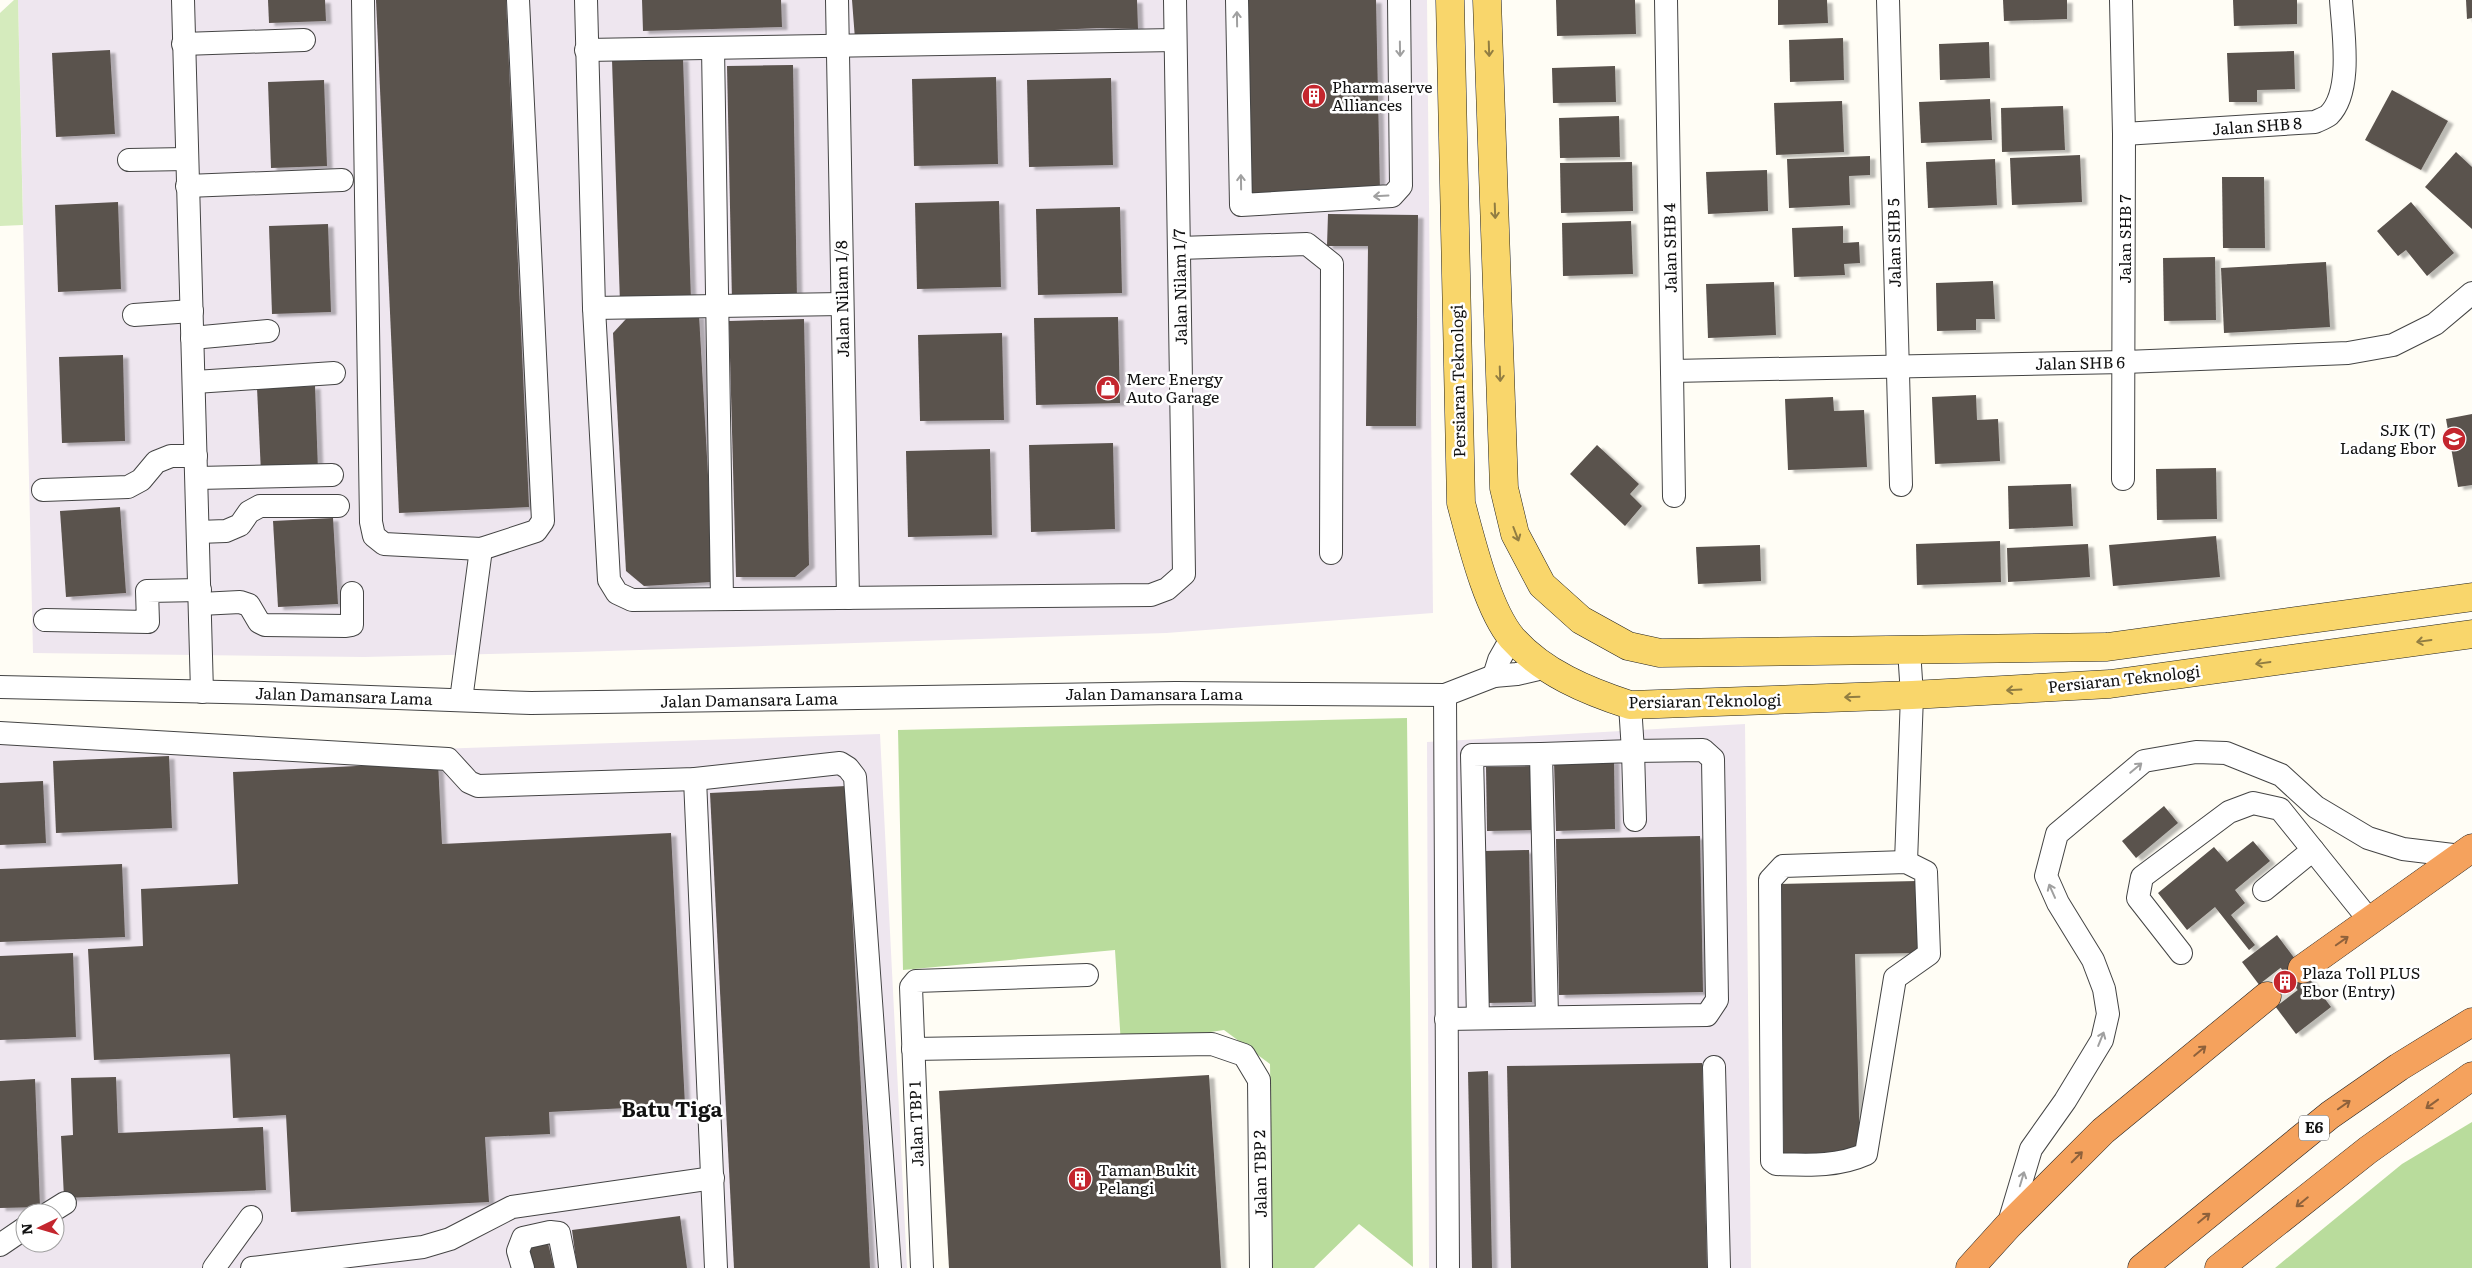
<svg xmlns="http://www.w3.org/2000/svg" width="2472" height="1268" viewBox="0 0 2472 1268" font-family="Literata,serif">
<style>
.industrial{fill:#eee6ef;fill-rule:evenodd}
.green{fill:#d5ebbd}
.forest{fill:#b9dc9c}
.building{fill:#5a524d;filter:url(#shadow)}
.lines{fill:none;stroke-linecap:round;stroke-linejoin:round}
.highway-tunnel{stroke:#dbdad3;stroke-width:28;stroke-dasharray:28 14;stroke-linecap:butt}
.minor-casing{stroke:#444;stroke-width:24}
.major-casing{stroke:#222;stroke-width:29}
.highway-casing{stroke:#222;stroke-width:29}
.minor{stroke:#fff;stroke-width:22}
.major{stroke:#f9d66b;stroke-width:28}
.highway{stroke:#f5a25d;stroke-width:28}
.oneway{stroke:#a0a0a0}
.oneway2{stroke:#917d42}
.oneway3{stroke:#8e613b}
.labels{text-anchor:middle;stroke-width:5;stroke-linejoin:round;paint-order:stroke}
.shield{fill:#fff;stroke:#585858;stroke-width:1}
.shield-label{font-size:15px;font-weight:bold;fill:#111}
.poi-label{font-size:16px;fill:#111;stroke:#fff;text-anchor:start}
.street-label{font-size:16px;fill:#111;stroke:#fff}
.district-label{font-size:21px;font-weight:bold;fill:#111;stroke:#fff}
</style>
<defs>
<filter id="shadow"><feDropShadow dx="5.5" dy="3" stdDeviation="1" flood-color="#0004"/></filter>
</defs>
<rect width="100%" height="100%" fill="#fffdf5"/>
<!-- industrial -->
<g class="industrial">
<path d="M18,0H1427L1433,613L1166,633L577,652L364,657L33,653Z"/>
<path d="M1745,724L1751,1268H1429L1427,742Z"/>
<path d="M880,734L907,1268H0V737L288,754ZM25,1213H55V1243H25Z"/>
</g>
<!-- green -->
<path class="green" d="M14,0H18L23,225L0,226V13Z"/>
<!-- forest -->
<g class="forest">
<path d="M1407,718L1413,1267L1359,1224L1314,1268H1273L1270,1064L1224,1030L1121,1045L1115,950L903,970L898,730Z"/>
<path d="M2472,1122V1268H2275L2402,1164Z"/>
</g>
<!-- building -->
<g class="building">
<path d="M268,0H325L326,21L269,23Z"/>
<path d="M376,0H506L529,507L399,513Z"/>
<path d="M642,0H781L782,27L643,31Z"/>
<path d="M852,0H1137L1138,29L1098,28L855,39Z"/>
<path d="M1247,0H1376L1380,192L1252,195Z"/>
<path d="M1556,0H1635L1636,34L1557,36Z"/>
<path d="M1778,0H1827L1828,23L1778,25Z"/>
<path d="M2003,0H2067V19L2004,21Z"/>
<path d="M2233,0H2297V24L2234,26Z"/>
<path d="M2466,0H2472V18L2467,19Z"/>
<path d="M1843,38L1844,80L1790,82L1789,40Z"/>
<path d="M1989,42L1990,78L1940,80L1939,44Z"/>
<path d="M110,50L115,134L56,137L52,53Z"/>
<path d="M2294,51L2295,89L2257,90V102H2229L2227,53Z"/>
<path d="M683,58L691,301L620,303L612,60Z"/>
<path d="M793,65L797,300L732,301L727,66Z"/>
<path d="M1615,66L1616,102L1553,103L1552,68Z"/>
<path d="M996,77L998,164L914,166L912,79Z"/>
<path d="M1111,78L1113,165L1029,167L1027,80Z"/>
<path d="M324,80L327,166L271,168L268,82Z"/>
<path d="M2392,90L2448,121L2421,170L2365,140Z"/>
<path d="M1990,99L1992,140L1921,143L1919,102Z"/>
<path d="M1842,101L1844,152L1776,155L1774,103Z"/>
<path d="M2063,106L2065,150L2002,152L2001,108Z"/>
<path d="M1619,116L1620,157L1560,158L1559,118Z"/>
<path d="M2456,152L2472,167V229L2425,187Z"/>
<path d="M2080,155L2082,202L2012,205L2010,158Z"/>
<path d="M1870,156V175L1849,176L1850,205L1789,208L1787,159Z"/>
<path d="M1995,159L1997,205L1928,208L1926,162Z"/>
<path d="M1632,162L1633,211L1561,213L1560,163Z"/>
<path d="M1767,170L1768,211L1708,214L1706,172Z"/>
<path d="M2222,177H2264L2265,248H2223Z"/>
<path d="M999,201L1001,287L917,289L915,203Z"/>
<path d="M118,202L121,289L58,292L55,205Z"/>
<path d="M2411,202L2454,253L2427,276L2406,250L2398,256L2377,231Z"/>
<path d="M1120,207L1122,293L1038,295L1036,209Z"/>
<path d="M1328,214L1418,215L1416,426H1366L1368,246H1327Z"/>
<path d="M1631,221L1633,274L1563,276L1562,223Z"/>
<path d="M328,224L331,312L272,314L269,226Z"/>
<path d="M1843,226V243L1859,242L1860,263L1844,264L1845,275L1794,277L1792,228Z"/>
<path d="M2215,257L2216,320L2164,321L2163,258Z"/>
<path d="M2326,262L2330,327L2224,333L2221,268Z"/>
<path d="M1993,281L1995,319H1976V330L1937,331L1936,283Z"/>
<path d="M1774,282L1776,335L1708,338L1706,284Z"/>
<path d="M699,315L712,546L711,582L644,586L626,571L613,333L626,319Z"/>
<path d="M1118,317L1120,403L1036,405L1034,318Z"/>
<path d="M804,319L809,565L795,577H736L729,321Z"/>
<path d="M1002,333L1004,420L920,421L918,335Z"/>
<path d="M123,355L125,441L62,443L59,357Z"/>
<path d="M315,386L318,471L261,473L257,388Z"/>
<path d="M1976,395L1977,420L1998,419L2000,461L1935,464L1932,397Z"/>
<path d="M1833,397L1834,411L1864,410L1867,467L1788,470L1785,399Z"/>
<path d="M2472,414V485L2458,487L2446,419Z"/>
<path d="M1113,443L1115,529L1031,532L1029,445Z"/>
<path d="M1597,445L1639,484L1630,494L1642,506L1625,526L1570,474Z"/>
<path d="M990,449L992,535L908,537L906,451Z"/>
<path d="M2216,468L2217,519L2157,520L2156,469Z"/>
<path d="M2071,484L2073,526L2009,529L2008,486Z"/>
<path d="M120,507L126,593L66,597L60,511Z"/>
<path d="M333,518L338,604L278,607L273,521Z"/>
<path d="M2216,536L2220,577L2113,586L2109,545Z"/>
<path d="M2000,541L2001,582L1917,585L1916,544Z"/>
<path d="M2088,544L2090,577L2008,582L2007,548Z"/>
<path d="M1760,545L1761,581L1698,584L1696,547Z"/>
<path d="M169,756L172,828L56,833L53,761Z"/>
<path d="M1614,760L1615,829L1556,831L1554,762Z"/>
<path d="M438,762L442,844L671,833L685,1105L549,1112L550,1134L485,1137L489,1202L291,1212L286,1115L233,1118L230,1054L94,1060L88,949L143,946L141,889L238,884L233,772Z"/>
<path d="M1533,766L1535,830L1487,831L1486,767Z"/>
<path d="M43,781L46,843L0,845V783Z"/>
<path d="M846,786L870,1268H734L710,793Z"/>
<path d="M2164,806L2178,823L2136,858L2122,841Z"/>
<path d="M1700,836L1703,992L1559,995L1556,839Z"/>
<path d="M2253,841L2270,861L2235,890L2245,903L2231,915L2255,945L2249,950L2215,907L2187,930L2158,893L2214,847L2227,862Z"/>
<path d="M1529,850L1532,1002L1486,1003L1483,851Z"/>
<path d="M122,864L125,937L0,942V869Z"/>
<path d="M1917,881L1919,953L1855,954L1860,1154L1784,1156L1778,884Z"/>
<path d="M2277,935L2331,1007L2296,1034L2242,962Z"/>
<path d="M73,953L76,1037L0,1040V956Z"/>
<path d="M1702,1063L1707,1268H1511L1507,1066Z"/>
<path d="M1488,1071L1492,1268H1472L1468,1072Z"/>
<path d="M1209,1075L1221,1268H949L939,1091Z"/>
<path d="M116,1077L118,1133L263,1127L266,1190L64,1198L61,1136L73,1135L71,1078Z"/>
<path d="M35,1079L40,1207L0,1208V1081Z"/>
<path d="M680,1216L687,1268H577L572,1230Z"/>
<path d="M548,1243L554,1268H533L528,1247Z"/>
</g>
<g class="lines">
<!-- highway-tunnel -->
<path class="highway-tunnel" d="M2267,996L2302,969"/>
<!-- minor casing -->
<g class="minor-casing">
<g id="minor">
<path d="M183,0L202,692"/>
<path d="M363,0L371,522L374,536L384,544L481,549L536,531L543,521L518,0"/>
<path d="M586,0L594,308L609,580L617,593L632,600L1151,595L1167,589L1184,574L1175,0"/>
<path d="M837,0L848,598"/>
<path d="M1237,0L1241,205L1392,196L1401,186L1399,0"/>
<path d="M1666,0L1674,496"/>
<path d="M1888,0L1901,485"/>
<path d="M2121,0L2124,134L2123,479"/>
<path d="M183,44L304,40"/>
<path d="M713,48L722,599"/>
<path d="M586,50L1175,40"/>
<path d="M2124,134L2315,122C2319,120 2325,118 2329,115C2353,91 2343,32 2341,0"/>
<path d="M129,160L186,159"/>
<path d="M187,186L342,180"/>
<path d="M1179,248L1307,244L1332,264L1331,553"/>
<path d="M594,308L842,304"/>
<path d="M134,315L192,311"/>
<path d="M192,338L268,331"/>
<path d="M1672,371L2125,362L2348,353L2393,345L2435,324L2472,293"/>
<path d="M195,382L334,373"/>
<path d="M197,478L332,475"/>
<path d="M43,490L128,487L141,480L156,462L171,456H196"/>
<path d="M198,532L226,531L240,525L249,512L260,506H338"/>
<path d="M200,604L240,602L249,605L259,622L265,625L346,626L352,625V593"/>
<path d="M45,620L148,622L147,591L200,590"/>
<path d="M1494,676L1499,660L1512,637"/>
<path d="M0,687L264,693L531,703L1175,693L1445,695L1494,676L1517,674L1547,667"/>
<path d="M1445,695L1448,1268"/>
<path d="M461,700L481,549"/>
<path d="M0,733L448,759L469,782L478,786L695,779L840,763L848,768L855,777L890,1268"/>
<path d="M695,779L716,1268"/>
<path d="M1906,862L1926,872L1929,954L1895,978L1866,1154C1837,1167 1808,1165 1776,1164L1772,1161L1770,880L1783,866Z"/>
<path d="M1906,862L1912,695L1909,650"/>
<path d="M2264,890L2313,850"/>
<path d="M2181,953L2138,898L2142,877L2229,812L2253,803L2280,809L2370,921"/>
<path d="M1547,1017L1541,754L1633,751L1635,820"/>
<path d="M1478,1018L1472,755L1541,754"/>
<path d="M1446,1019L1707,1015L1717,1000L1713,759L1703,750L1633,751L1630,705"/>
<path d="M913,1049L1212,1044L1244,1055L1259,1080L1261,1268"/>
<path d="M1714,1067L1719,1268"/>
<path d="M49,1213L65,1203"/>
<path d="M2008,1226L2031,1149L2065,1101L2102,1040L2108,1014L2104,989L2093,960L2058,903L2046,876L2057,834L2144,761L2196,752L2226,753L2281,775L2316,807L2368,838L2403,849L2461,856"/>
<path d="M0,1245L25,1228"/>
<path d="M214,1268L251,1217"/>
<path d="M252,1268L423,1247L450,1239L512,1207L713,1178"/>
<path d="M523,1268L518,1251L523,1238L550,1232L559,1233L566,1268"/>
<path d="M922,1268L911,987L916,981L1087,975"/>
</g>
</g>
<!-- major casing -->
<g class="major-casing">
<g id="major">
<path d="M1450,0L1461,503C1471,540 1487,608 1512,638C1543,673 1587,691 1630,705L1912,695L2110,684L2472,634"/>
<path d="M1487,0L1504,488L1515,534L1542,585L1581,620L1628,646L1660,653L2107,647L2472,597"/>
</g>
</g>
<!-- highway casing -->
<g class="highway-casing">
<g id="highway">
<path d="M2302,969L2472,848"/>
<path d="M1970,1268L2008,1226L2103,1131L2267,996"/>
<path d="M2142,1268L2330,1115L2399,1067L2472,1022"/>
<path d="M2219,1268L2368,1150L2472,1076"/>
</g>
</g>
<!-- minor -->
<use href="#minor" class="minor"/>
<!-- major -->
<use href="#major" class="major"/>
<!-- highway -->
<use href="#highway" class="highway"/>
</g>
<!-- one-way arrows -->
<defs><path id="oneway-shaft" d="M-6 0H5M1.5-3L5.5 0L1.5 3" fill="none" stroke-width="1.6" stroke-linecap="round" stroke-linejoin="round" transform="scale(1.25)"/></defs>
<g class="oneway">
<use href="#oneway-shaft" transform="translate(1237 19) rotate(-91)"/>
<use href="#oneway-shaft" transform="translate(1400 49) rotate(89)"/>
<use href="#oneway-shaft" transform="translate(1241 182) rotate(-91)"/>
<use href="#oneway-shaft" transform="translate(1381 196) rotate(177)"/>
<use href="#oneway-shaft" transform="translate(2136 768) rotate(-40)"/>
<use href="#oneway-shaft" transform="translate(2052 891) rotate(-114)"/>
<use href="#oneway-shaft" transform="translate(2101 1039) rotate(-68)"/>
<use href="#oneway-shaft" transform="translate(2022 1179) rotate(-73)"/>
</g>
<g class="oneway2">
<use href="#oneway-shaft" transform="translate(1489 49) rotate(88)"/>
<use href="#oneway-shaft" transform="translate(1495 211) rotate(88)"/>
<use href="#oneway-shaft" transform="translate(1500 374) rotate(88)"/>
<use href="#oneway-shaft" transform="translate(1516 534) rotate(69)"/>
<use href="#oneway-shaft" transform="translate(2424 641) rotate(172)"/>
<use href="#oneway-shaft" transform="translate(2263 663) rotate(172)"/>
<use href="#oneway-shaft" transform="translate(2014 690) rotate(177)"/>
<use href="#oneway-shaft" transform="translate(1852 697) rotate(178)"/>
</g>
<g class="oneway3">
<use href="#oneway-shaft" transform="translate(2342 941) rotate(-35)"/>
<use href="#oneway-shaft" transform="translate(2200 1051) rotate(-40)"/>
<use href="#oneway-shaft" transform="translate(2432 1104) rotate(144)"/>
<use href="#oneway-shaft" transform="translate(2344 1105) rotate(-35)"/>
<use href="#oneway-shaft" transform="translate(2077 1157) rotate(-45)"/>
<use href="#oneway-shaft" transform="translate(2302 1202) rotate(141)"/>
<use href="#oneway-shaft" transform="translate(2204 1218) rotate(-39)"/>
</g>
<!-- icons -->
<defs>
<g id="building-disc" transform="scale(1.25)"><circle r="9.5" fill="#c4262e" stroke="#fff"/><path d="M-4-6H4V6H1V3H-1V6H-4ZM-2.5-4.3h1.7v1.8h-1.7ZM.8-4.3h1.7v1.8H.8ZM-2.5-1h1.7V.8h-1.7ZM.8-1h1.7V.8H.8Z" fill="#fff"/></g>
<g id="shop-disc" transform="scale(1.25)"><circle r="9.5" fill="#c4262e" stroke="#fff"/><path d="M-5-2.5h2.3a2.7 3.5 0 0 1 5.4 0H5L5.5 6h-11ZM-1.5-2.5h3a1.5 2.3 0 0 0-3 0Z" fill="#fff"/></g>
<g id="school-disc" transform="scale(1.25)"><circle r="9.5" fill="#c4262e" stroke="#fff"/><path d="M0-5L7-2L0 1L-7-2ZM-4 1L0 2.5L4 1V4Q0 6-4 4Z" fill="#fff"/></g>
</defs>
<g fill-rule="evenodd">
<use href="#building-disc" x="1314" y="96"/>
<use href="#shop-disc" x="1108" y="388"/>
<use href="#school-disc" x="2454" y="439"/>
<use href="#building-disc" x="2285" y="982"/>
<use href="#building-disc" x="1080" y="1179"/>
</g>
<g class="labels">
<!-- shield labels -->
<rect class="shield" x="2299" y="1115.5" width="30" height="25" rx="4"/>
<g class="shield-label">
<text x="2314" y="1133">E6</text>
</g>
<!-- poi labels -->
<g class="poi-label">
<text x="1332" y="93">Pharmaserve<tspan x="1332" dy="18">Alliances</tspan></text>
<text x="1126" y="385">Merc Energy<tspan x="1126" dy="18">Auto Garage</tspan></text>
<text x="2436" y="436" text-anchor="end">SJK (T)<tspan x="2436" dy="18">Ladang Ebor</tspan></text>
<text x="2302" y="979">Plaza Toll PLUS<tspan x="2302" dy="18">Ebor (Entry)</tspan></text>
<text x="1098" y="1176">Taman Bukit<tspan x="1098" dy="18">Pelangi</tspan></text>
</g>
<!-- street labels -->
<g class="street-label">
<text transform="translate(2257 126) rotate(-4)" y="6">Jalan SHB 8</text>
<text transform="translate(2125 239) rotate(-90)" y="6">Jalan SHB 7</text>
<text transform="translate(1894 243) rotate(-91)" y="6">Jalan SHB 5</text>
<text transform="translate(1670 248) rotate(-91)" y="6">Jalan SHB 4</text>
<text transform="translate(1180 287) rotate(-91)" y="6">Jalan Nilam 1/7</text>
<text transform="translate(842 299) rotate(-91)" y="6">Jalan Nilam 1/8</text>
<text transform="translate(2080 363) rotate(-1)" y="6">Jalan SHB 6</text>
<text transform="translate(1458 381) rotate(-91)" y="6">Persiaran Teknologi</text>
<text transform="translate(2124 679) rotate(-6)" y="6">Persiaran Teknologi</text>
<text x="1154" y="700">Jalan Damansara Lama</text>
<text transform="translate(344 696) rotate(2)" y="6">Jalan Damansara Lama</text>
<text transform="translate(749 700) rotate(-1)" y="6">Jalan Damansara Lama</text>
<text transform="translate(1705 701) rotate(-1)" y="6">Persiaran Teknologi</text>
<text transform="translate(916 1124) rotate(-92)" y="6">Jalan TBP 1</text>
<text transform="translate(1260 1174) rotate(-91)" y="6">Jalan TBP 2</text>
</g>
<!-- district labels -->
<g class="district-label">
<text x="672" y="1117">Batu Tiga</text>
</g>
</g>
<!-- north arrow -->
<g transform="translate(40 1228) rotate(265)"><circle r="24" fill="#ffffff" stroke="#a0a0a0"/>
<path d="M0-4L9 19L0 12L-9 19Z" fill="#c4262e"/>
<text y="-8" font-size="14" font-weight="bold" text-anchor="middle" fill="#111111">N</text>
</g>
</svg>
